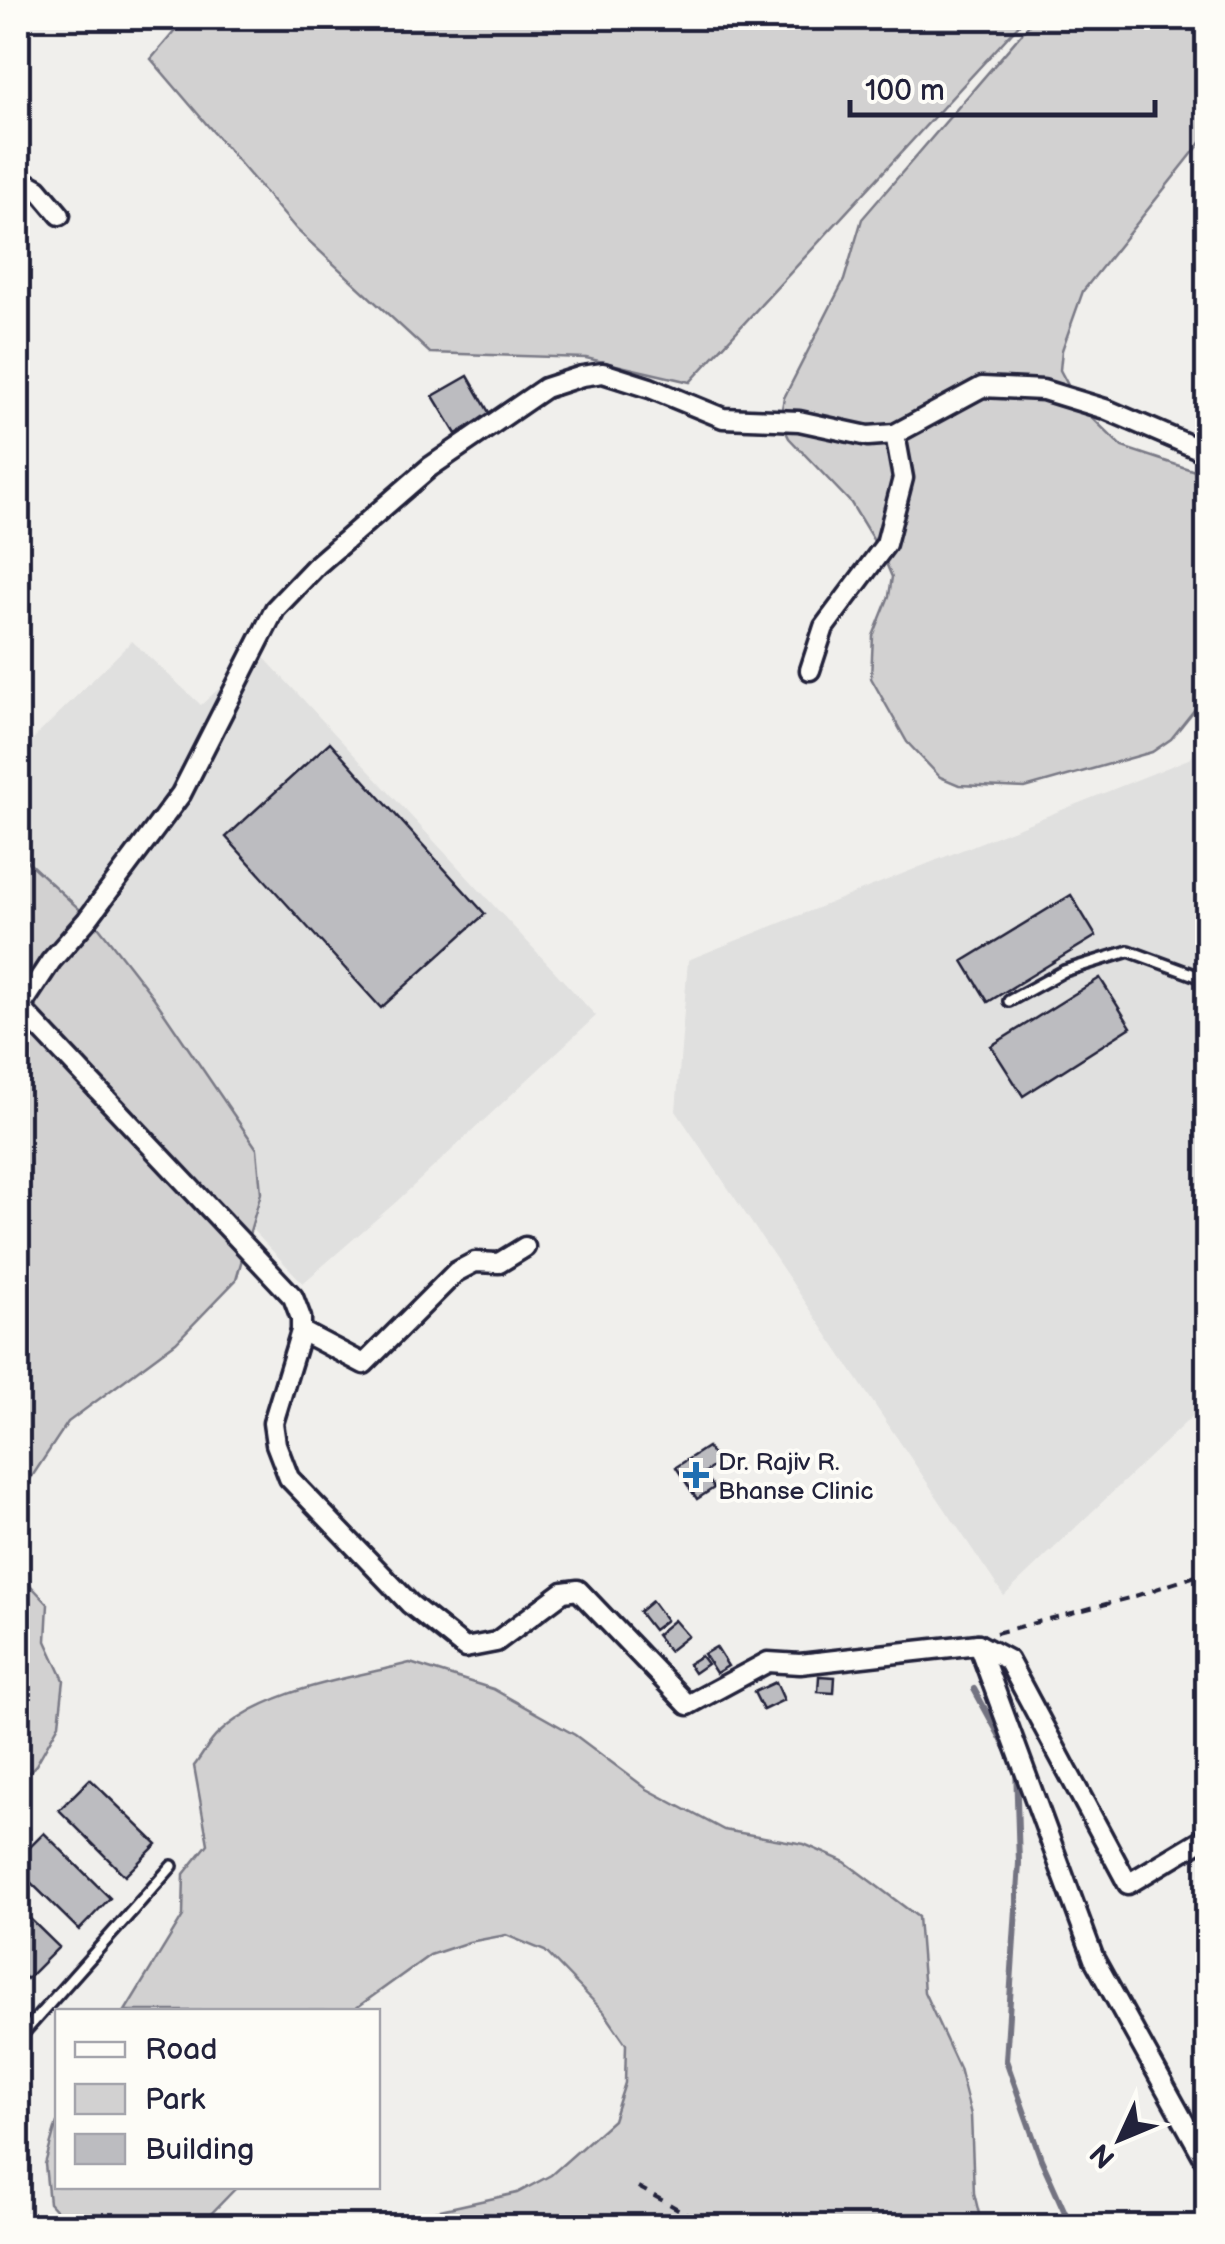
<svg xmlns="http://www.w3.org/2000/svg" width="1225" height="2244" viewBox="0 0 1225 2244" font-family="'Balsamiq Sans',sans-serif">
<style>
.built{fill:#e0e0df}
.green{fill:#d2d1d1;stroke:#7a7a86;stroke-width:2.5}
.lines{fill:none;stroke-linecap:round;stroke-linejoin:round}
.stream{stroke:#737381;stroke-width:6}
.building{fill:#bcbcc0;stroke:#22223b;stroke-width:2.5}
.lane-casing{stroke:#22223b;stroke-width:16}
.street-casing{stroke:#22223b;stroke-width:25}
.path{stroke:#22223b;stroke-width:4;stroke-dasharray:10 8;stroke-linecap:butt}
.lane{stroke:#fdfcf7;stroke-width:9}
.street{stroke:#fdfcf7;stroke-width:18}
.poi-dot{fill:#1f6fb2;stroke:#fdfcf7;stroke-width:4}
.labels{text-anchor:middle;stroke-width:8;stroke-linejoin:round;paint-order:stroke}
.poi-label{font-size:25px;fill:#22223b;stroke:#fdfcf7;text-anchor:start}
</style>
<rect width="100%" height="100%" fill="#f0efec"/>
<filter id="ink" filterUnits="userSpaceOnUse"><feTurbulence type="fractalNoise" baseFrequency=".01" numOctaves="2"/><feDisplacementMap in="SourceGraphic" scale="20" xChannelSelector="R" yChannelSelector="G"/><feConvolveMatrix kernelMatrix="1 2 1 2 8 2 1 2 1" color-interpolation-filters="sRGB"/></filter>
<g filter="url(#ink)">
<!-- built -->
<g class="built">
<path d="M132,641L201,705L259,652L596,1016L396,1202L303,1283L18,984V754Z"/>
<path d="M1207,729V1402L1004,1596L676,1111L688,960L1191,758Z"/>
</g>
<!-- green -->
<g class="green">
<path d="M186,18H1025L690,382L586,358L430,353L297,230L151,59Z"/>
<path d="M1035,18H1207V135L1083,291L1062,350L1060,370L1078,404L1122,447L1207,475V694L1171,739L1152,752L1025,788L959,785L940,777L907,742L871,678L873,636L889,596L892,577L883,556L851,503L789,438L780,419L784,398L844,280L862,219Z"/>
<path d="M18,853L99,927L154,998L257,1149L261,1193L236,1280L176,1342L68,1422L23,1490L18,1504Z"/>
<path d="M18,1572L48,1604L46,1641L64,1680L59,1724L36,1765L18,1783Z"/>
<path d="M410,1663L493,1689L575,1735L647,1789L724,1830L804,1844L845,1862L918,1917L924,1992L959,2068L971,2115L974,2193L982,2226H379L395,2220L517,2193L551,2175L613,2120L625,2083L626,2044L604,2012L545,1951L506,1935L469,1942L430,1955L352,2011H125L183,1916L184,1874L208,1844L194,1766C202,1756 209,1742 218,1734C267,1688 348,1679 410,1663Z"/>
<path d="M57,2122L58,2186L237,2187L199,2226H70L49,2203L45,2164Z"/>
</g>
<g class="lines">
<!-- stream -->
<path class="stream" d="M974,1689L1016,1766L1019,1863L1006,2060L1041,2159L1071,2226"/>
</g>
<!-- building -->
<g class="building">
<path d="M468,376L490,414L456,434L433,396Z"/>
<path d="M330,742L485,914L381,1008L226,837Z"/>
<path d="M1071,895L1096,936L988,1002L963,961Z"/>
<path d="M1100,978L1131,1027L1023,1096L991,1046Z"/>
<path d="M707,1447L719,1463L704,1473L714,1488L697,1499L676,1467Z"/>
<path d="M652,1601L666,1620L653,1630L639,1612Z"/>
<path d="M674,1620L688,1636L669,1651L656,1635Z"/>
<path d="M716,1647L728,1666L716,1673L704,1654Z"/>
<path d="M701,1656L707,1664L694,1673L688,1664Z"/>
<path d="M819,1676L835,1677L834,1693L818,1692Z"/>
<path d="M776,1682L784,1700L763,1710L754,1692Z"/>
<path d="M90,1779L157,1844L125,1876L59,1810Z"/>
<path d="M44,1833L110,1898L79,1930L18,1870V1859Z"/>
<path d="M18,1907L59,1947L27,1979L18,1969Z"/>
</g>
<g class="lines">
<!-- lane casing -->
<g class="lane-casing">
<g id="lane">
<path d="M1009,1001L1064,971L1129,951L1208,980"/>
<path d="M18,2039L172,1866"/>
</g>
</g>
<!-- street casing -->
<g class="street-casing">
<g id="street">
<path d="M18,178L38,189L60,215"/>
<path d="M810,670L824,627L886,544L903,478L895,434"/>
<path d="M20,1007L293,1297L301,1318V1331L273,1423L276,1444L289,1478L410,1604L465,1648L496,1642L563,1592L578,1590L688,1705L768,1662L800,1664L978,1644L1008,1660L1128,1884L1208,1836"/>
<path d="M18,1011L51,961L87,920L181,794L275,609L317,565L430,467L545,388L582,376L603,373L650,388L723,418L799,421L868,436L895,434L982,387L1043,390L1105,409L1208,453"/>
<path d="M301,1331L364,1364L456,1272L475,1262L499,1263L525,1247"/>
<path d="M978,1644L1094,1959L1208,2165"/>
</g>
</g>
<!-- path -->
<g class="path">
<path d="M996,1633L1129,1598L1208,1572"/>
<path d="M638,2187L709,2226"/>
</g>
<!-- lane -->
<use href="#lane" class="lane"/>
<!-- street -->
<use href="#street" class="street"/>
</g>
</g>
<!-- markers -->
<path class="poi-dot" d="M691 1460h10v10h10v10h-10v10h-10v-10h-10v-10h10z"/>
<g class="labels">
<!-- poi labels -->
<g class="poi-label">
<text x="718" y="1470">Dr. Rajiv R.<tspan x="718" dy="29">Bhanse Clinic</tspan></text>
</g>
</g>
<!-- margin -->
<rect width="1225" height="2244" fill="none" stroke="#fdfcf7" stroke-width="60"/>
<rect x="30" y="30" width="1165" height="2184" fill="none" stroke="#22223b" stroke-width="4" filter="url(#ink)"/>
<!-- legend -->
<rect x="55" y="2009" width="325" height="180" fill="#fdfcf7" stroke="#a5a5ac" stroke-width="2.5"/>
<rect x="75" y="2042" width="50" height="15" fill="#fdfcf7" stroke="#a5a5ac" stroke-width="2.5"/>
<text x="145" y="2059" font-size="30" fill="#22223b">Road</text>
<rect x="75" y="2084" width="50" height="30" fill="#d2d1d1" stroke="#a5a5ac" stroke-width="2.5"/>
<text x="145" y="2109" font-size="30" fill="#22223b">Park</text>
<rect x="75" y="2134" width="50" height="30" fill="#bcbcc0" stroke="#a5a5ac" stroke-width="2.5"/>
<text x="145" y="2159" font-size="30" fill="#22223b">Building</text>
<!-- north arrow -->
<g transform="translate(1120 2139) rotate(226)" stroke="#fdfcf7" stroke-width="8" paint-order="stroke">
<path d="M0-8L18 38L0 25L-18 38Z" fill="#22223b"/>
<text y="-15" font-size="28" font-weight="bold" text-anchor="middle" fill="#22223b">N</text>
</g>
<!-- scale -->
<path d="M850 100v15h305v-15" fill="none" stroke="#22223b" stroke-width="5"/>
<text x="865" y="100" font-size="30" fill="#22223b" stroke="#fdfcf7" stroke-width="8" paint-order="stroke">100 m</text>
</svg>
